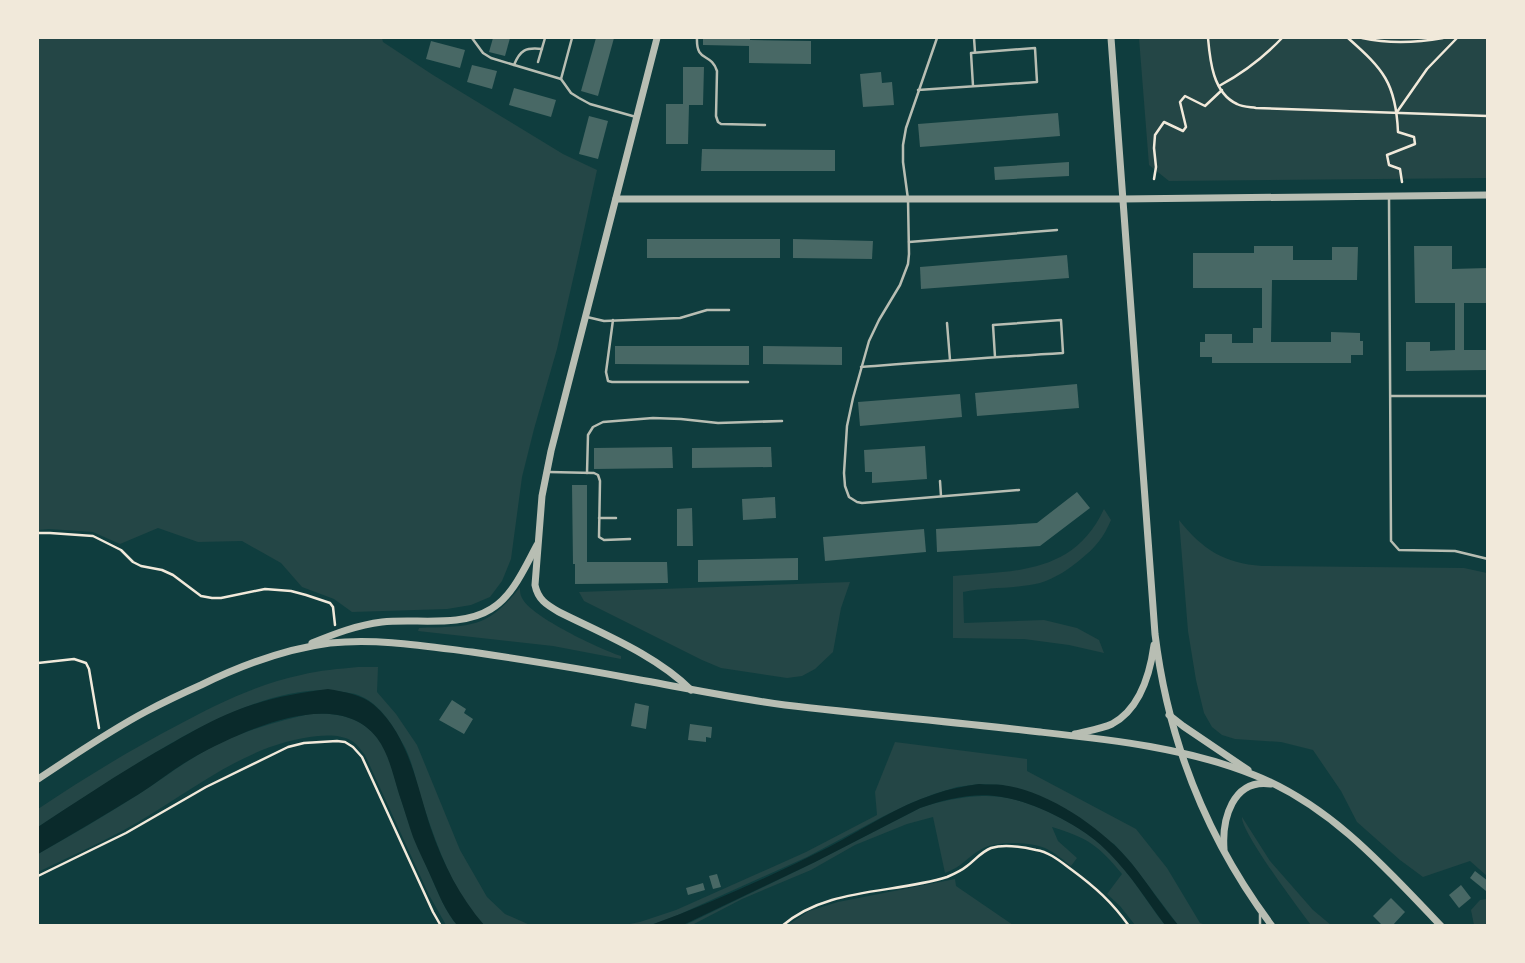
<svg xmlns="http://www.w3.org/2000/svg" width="1525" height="963" viewBox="0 0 1525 963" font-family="Roboto,sans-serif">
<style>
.green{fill:#244646}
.water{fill:#0a2a2b}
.building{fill:#486865}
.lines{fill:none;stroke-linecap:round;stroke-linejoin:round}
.path{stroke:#f1e9da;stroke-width:2.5}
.service{stroke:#b8beb3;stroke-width:2.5}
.tertiary{stroke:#b8beb3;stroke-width:7}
</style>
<rect width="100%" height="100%" fill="#0f3d3e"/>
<!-- green -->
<g class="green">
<path d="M38,38H382L383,42L433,75L563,154L597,170L579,253L557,349L534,429L522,477L511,559L502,581L490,597L471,605L447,609L352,612L334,599L302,587L281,563L242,541L198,542L158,528L120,544L93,532L49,529L38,530Z"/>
<path d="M1139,38H1487V178L1169,181L1149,165Z"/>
<path d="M1104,509L1111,520C1104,537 1095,548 1081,559C1069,569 1056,578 1040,583C1015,589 988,587 963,592L964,623L1044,620L1077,628L1099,640L1104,653L1069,645L1024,639L953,638V576C1015,571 1074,574 1104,509Z"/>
<path d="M1179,520C1203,550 1224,563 1262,566L1464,568L1487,573V876L1470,861L1423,877L1400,860L1357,822L1341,791L1313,750L1281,742L1235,739L1222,735L1212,727L1204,713L1196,680L1188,631Z"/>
<path d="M850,582L841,608L833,652L815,669L802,676L787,678L721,668L702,660L584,601L579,592Z"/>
<path d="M520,587C520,591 520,595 522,598C531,617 600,649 621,656V659L553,646L418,631L419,628C469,626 487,630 520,587Z"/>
<path d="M358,667H378L377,692L396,714L417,745L460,850L487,897L505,914L530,925H484C479,919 472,912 467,905C446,873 433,834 421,798C416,781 412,759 403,744C393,725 379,703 358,695C353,693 348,693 343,692C274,680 183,735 127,770C97,789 67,808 38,827V809C83,779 130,750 178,725C217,704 258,684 301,675C320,670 339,669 358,667Z"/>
<path d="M314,713C339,714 358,716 376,736C390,752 394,777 400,796C409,825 420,851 432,879C439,895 446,912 457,925H446L429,895L365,755C361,750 357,744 352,741C342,735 329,735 318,736C244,743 187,796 124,830C96,845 66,858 38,872V854C72,835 106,815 139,794C157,783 174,769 193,758C229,735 272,722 314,713Z"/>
<path d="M895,742L1027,759V771L1136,829L1167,868L1200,923L1206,925H1178L1132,864L1114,844L1003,785L979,784L957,787L934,794L911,803L884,816L807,857L678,915L651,925L619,926L640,922L676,910L806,852L877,815L875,792Z"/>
<path d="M982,796C988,796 995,796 1001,797C1035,801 1086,828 1109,852C1131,874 1146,901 1165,925H1135L1120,906L1107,894L1122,874C1098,845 1088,838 1052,827L1058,841L1077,858L1071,866C1062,859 1054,852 1045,848C1028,842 995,840 980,850C966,858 962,867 945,873L933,817L907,824L855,845L811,870L742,899L692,925L683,926L815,862L920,808C940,801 960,797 982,796Z"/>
<path d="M1242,817L1270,861L1313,910L1331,925H1311C1299,909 1241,832 1242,817Z"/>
<path d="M955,879L956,886L1013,925H788L809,911L838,902Z"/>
<path d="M1487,899V925H1474L1471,910L1480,900Z"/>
</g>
<!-- water -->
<g class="water">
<path d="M328,689C344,692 361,694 374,705C409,735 417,787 431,829C443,864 460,897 484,925H457C446,912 439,895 432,879C426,865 419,852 413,837C408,823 404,808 399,794C393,775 389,754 377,738C337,685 240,732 196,756C176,767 158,782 139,794C105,815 71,835 38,854V827C82,798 127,768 174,742C193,731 214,719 235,711C265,699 296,693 328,689Z"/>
<path d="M979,784C987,785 995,784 1002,785C1047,790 1104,829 1132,864C1148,884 1162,906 1178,925H1165C1147,901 1131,875 1109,853C1086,828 1036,802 1002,797C975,792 946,799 920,808L815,862L683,925H651C712,903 771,876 829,847C864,829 897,806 935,794C949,789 964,786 979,784Z"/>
</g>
<!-- building -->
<g class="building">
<path d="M493,38H510L505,56L489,52Z"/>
<path d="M596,38H614L598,96L581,91Z"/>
<path d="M703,38H750V40L811,41V64L749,63V46L703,45Z"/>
<path d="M431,41L465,50L460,68L426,59Z"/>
<path d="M472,65L497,71L492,89L467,82Z"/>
<path d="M683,67H704L703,105H689L688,144H666V104H683Z"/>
<path d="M881,72L882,83L892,82L894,105L863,107L860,74Z"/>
<path d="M514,88L556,100L551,117L509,105Z"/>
<path d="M1058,113L1060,136L920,147L918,124Z"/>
<path d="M589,116L608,121L598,159L579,154Z"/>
<path d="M702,149L835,150V171H701Z"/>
<path d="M1069,162V176L995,180L994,167Z"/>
<rect x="647" y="239" width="133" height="19"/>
<path d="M793,239L873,241L872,259L793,258Z"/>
<path d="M1254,246H1293V260H1332V247H1358L1357,280H1272L1271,342H1331V332L1360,333V341H1363V355H1351V363H1212V357H1200V342H1205V334H1232V343H1253V328H1262V288H1193V253H1254Z"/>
<path d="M1414,246H1452V269L1488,268V303H1464V350H1488V370L1406,371V342H1430V351L1455,350V303H1415Z"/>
<path d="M1067,255L1069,278L921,289L920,267Z"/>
<path d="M615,346H749V365L615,364Z"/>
<path d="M763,346L842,347V365L763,364Z"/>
<path d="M1077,384L1079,408L977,416L975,393Z"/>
<path d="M960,394L962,417L860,426L858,402Z"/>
<path d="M925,446L927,479L872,483V472H865L864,450Z"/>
<path d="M672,447L673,468L594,469V448Z"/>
<path d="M771,447L772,467L692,468V448Z"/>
<path d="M572,485H587V562H667L668,583L575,584V564H573Z"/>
<path d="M1077,492L1090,508L1040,546L937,552L936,529L1037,523Z"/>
<path d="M775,497L776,518L743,520L742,499Z"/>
<path d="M692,508L693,546H677V509Z"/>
<path d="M924,529L926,552L825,561L823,537Z"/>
<path d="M798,558V580L698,582V560Z"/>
<path d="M452,700L466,709L464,713L473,719L464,734L439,720Z"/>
<path d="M635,703L649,706L646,729L631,726Z"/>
<path d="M690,724L712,727L711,738L706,737V742L688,740Z"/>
<path d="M1475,871L1488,881V889L1486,891L1470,878Z"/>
<path d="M717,874L721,887L713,889L709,876Z"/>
<path d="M703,883L705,890L688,895L686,888Z"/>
<path d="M1461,885L1471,898L1459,908L1449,895Z"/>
<path d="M1391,898L1405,912L1392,926H1383L1373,916Z"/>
</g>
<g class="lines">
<!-- path -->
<g class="path">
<path d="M1208,38C1210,61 1213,93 1237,104C1242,107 1250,107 1256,108L1488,116"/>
<path d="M1348,38C1383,69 1396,83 1398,132L1414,137L1415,144L1387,155L1389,165L1400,169L1402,182"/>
<path d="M1362,38C1390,44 1415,43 1443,38"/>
<path d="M1219,86C1243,73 1263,58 1282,38"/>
<path d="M1397,112L1427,69L1457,38"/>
<path d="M1154,179L1156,167L1154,148L1155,135L1164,122L1183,131L1186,127L1180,102L1185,96L1205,106L1222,90"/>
<path d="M38,533H50L93,536L121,550L133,562L141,566L162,570L173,575L201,596L212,598H221L265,589L291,591L306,595L330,603L333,607L335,625"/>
<path d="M38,663L74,659L86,663L89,669L99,728"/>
<path d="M38,876L126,833L206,787L288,747L304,743L337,741L345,742L353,747L362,757L433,912L441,926"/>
<path d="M782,926C827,887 893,894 947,877C954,874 961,871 967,866C975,860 981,852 991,848C1004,844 1023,847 1036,850C1050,852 1061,862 1072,870C1095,887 1112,902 1129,926"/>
</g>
<!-- service -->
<g class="service">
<path d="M472,38L483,53L491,58L561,79L571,93L579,98L590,104L636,117"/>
<path d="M697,38C696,63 711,52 717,71L716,116L718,122L721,124L765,125"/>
<path d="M937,38L906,128L903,145V162L908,199L909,254L908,264L900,285L879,320L869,341L853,398L847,426L844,473L845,486L849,497L857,502L862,503L1019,490"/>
<path d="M974,38L975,52"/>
<path d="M538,62L545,38"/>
<path d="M514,65C520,50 526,47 542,49"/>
<path d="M561,79L572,38"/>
<path d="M918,90L1037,82L1035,48L971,53L973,86"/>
<path d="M1389,197L1391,541L1399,550L1455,551L1488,559"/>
<path d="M909,242L1057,230"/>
<path d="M587,317L604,321L680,318L707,310H729"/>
<path d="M613,320L606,372L608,381L612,382H748"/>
<path d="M947,323L950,360"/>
<path d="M861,367C929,362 996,357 1063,353L1061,320L993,325L995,357"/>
<path d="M1391,396H1488"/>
<path d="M549,472L594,473L598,475L600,481L599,537L604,540L630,539"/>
<path d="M587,473L588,435L593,427L603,422L653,418L681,419L718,423L782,421"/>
<path d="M940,481L941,496"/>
<path d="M599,518H616"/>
<path d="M1260,926V914"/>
</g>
<!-- tertiary -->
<g class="tertiary">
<path d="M657,38L551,451L542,496L535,585C538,600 547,605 559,612C603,634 656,655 691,690"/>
<path d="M1111,38L1155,634C1168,741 1207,839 1272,926"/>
<path d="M616,199H1123L1488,195"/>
<path d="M312,643C334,634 357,625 382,622C415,618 461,628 491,609C513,596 525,567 537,545"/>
<path d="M1169,715L1183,726L1248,770"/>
<path d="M1075,734C1087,731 1101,729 1112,724C1140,709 1150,674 1154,645"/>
<path d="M38,779C73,756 109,731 147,711C164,702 183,693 201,685C242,665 284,649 330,643C377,638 425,646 472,652C525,660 577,668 629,678C681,687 733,698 785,705C870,715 955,722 1040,732C1113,740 1187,748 1254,775C1330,805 1386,868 1441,926"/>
<path d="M1224,849C1222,820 1232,778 1271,784"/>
</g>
</g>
<!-- border -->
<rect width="1525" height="963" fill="none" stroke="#f1e9da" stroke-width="78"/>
</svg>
